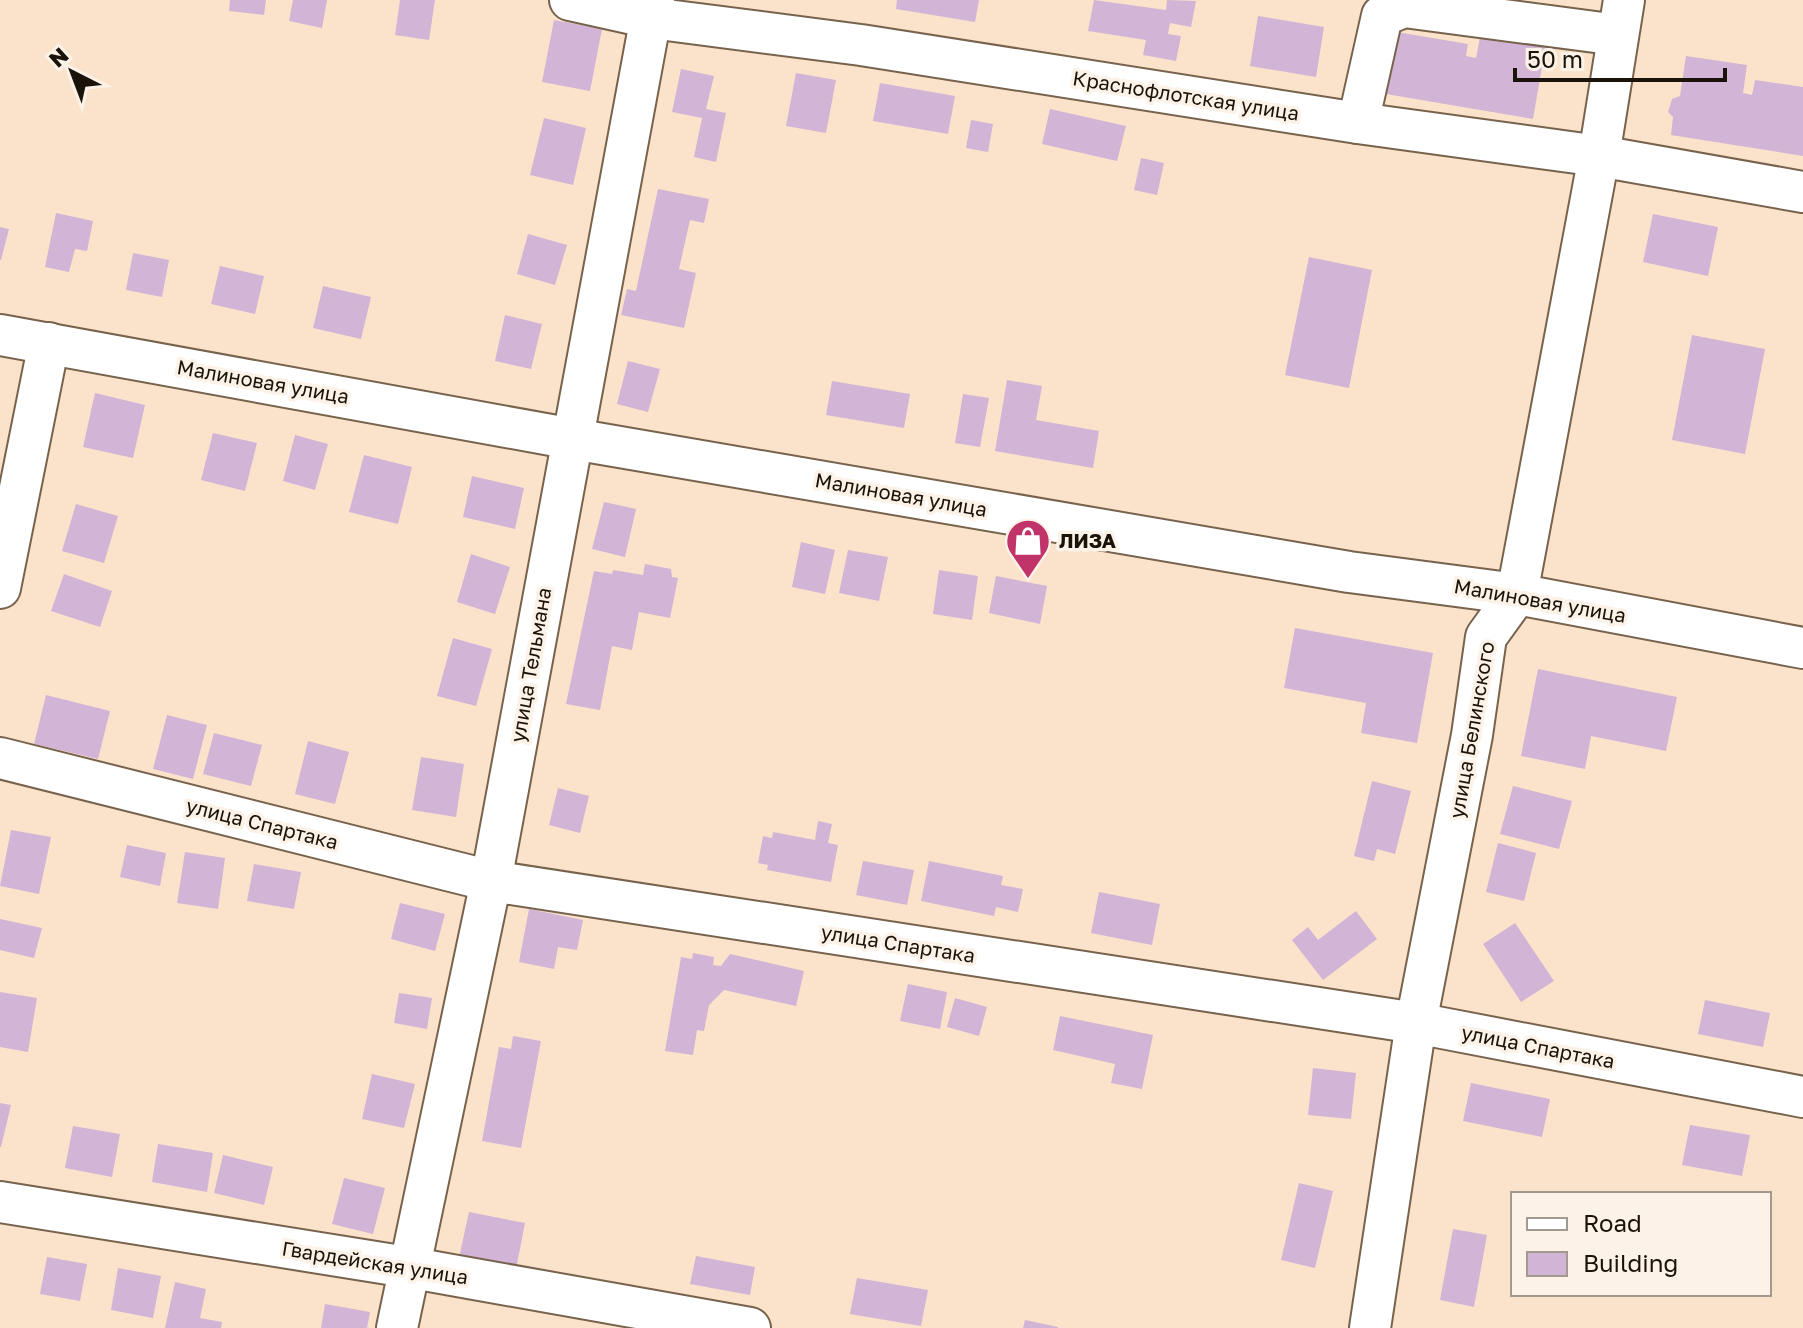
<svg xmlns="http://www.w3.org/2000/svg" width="1803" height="1328" viewBox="0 0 1803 1328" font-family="'Golos Text',sans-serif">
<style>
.building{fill:#d2b5d6}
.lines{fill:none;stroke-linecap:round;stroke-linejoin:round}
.minor-casing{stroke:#77634d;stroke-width:44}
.minor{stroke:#fff;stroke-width:40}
.labels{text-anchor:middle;stroke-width:7;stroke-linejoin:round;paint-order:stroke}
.street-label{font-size:20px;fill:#1a130a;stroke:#fcf2e8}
.poi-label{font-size:20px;font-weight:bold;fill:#1a130a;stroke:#fcf2e8;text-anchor:start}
</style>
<rect width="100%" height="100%" fill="#fae3ca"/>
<!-- building -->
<g class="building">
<path d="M230,0H266L264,15L229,11Z"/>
<path d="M293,0H327L322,28L289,21Z"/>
<path d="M400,0H435L429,40L395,35Z"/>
<path d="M897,0H979L975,22L896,9Z"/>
<path d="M1094,0L1166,10L1167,0L1196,1L1191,27L1170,23L1168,34L1181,36L1176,61L1143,55L1146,40L1088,31Z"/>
<path d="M1258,16L1324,27L1316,77L1250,66Z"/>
<path d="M554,20L602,29L590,91L542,82Z"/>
<path d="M1482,27L1547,38L1533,119L1386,94L1397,32L1468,44L1466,56L1476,58Z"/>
<path d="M1686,56L1747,65L1743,93L1752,95L1755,80L1803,87V156L1671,135L1673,117L1668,112L1672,99L1680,96Z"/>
<path d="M681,69L714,76L706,109L726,113L716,162L694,157L702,118L672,112Z"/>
<path d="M796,73L836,80L826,133L786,126Z"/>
<path d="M880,83L955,96L948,134L873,121Z"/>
<path d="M1050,109L1126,126L1117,161L1042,144Z"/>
<path d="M544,118L586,128L573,185L530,175Z"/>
<path d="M971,120L993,124L988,152L966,148Z"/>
<path d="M1141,158L1164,163L1157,195L1134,190Z"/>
<path d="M658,189L709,199L704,223L690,220L679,269L696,273L684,328L621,315L627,289L636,291Z"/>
<path d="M56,213L93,221L87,251L75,249L69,272L45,267Z"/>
<path d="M1653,214L1718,227L1708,276L1643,262Z"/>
<path d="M0,227L9,229L1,260H0Z"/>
<path d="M528,234L567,245L555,285L517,274Z"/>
<path d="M133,253L169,260L162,297L126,290Z"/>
<path d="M1309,257L1372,270L1349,388L1285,375Z"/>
<path d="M220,266L264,276L255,314L211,304Z"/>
<path d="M323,286L371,297L361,339L313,328Z"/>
<path d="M505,315L542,324L531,369L495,361Z"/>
<path d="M1692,335L1765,349L1745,454L1672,440Z"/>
<path d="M628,361L660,369L648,412L617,404Z"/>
<path d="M1007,380L1042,386L1036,420L1099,431L1093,468L995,451Z"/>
<path d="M832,381L910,394L904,428L826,415Z"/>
<path d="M95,393L145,405L133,458L83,447Z"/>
<path d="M963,394L989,398L980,447L955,443Z"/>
<path d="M213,433L257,443L245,491L201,480Z"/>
<path d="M295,435L328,444L315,490L283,481Z"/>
<path d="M364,455L412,467L398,524L349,512Z"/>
<path d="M472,476L524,488L515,529L463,517Z"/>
<path d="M604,502L636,509L625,557L592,549Z"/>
<path d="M76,504L118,516L104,563L62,551Z"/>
<path d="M801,542L835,550L825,594L792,587Z"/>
<path d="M848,550L888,557L879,601L839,593Z"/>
<path d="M471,554L510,567L495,614L457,602Z"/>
<path d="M645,564L671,569L672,577L678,578L670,618L639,612L632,650L612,646L600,710L566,704L594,571L612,574L613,570L643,575Z"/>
<path d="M939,570L978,576L972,620L933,614Z"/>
<path d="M64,574L112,591L100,627L51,611Z"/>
<path d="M996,576L1047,586L1040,624L989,613Z"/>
<path d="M1295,628L1433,653L1417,743L1361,733L1366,703L1284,688Z"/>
<path d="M453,638L492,649L476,706L437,696Z"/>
<path d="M1538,669L1677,697L1666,751L1591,736L1585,769L1521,756Z"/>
<path d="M46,695L110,711L98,759L34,744Z"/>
<path d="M167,715L207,725L193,779L153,769Z"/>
<path d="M214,733L262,745L251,786L203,774Z"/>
<path d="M308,741L349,752L335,804L295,794Z"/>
<path d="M421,757L464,764L456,817L412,810Z"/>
<path d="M1372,781L1411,791L1395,854L1377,849L1374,861L1354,856Z"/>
<path d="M1513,786L1572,801L1559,849L1500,834Z"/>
<path d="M558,788L589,796L580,833L549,825Z"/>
<path d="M818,821L832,824L828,843L838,845L831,882L767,870L768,865L758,863L763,836L772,838L773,832L815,840Z"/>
<path d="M11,830L51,837L39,894L0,886Z"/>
<path d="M1498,843L1536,853L1524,901L1486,892Z"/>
<path d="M127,845L166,853L160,886L120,877Z"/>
<path d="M185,852L225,858L218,909L177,903Z"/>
<path d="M863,861L914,870L907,905L856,895Z"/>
<path d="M929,861L1003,876L1001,885L1023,889L1018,912L996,907L994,916L921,901Z"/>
<path d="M254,864L301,872L294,909L247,901Z"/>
<path d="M1099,892L1160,904L1152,945L1091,933Z"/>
<path d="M400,903L445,914L435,951L391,939Z"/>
<path d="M529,909L583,920L577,950L558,947L554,969L519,962Z"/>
<path d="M1356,911L1377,939L1323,980L1292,940L1308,927L1318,940Z"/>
<path d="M0,919L42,928L34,958L0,950Z"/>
<path d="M1515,923L1554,981L1521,1002L1483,944Z"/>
<path d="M693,953L714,957L713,965L721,966L730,954L804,971L796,1006L724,990L709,1005L704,1031L697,1030L693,1055L665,1051L681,957L692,959Z"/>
<path d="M908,984L947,992L940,1029L900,1021Z"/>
<path d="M0,992L37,998L28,1052L0,1047Z"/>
<path d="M399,993L432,998L427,1029L394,1023Z"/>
<path d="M955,998L987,1007L979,1036L947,1027Z"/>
<path d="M1705,1000L1770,1013L1763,1047L1698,1034Z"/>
<path d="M1060,1016L1153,1035L1142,1089L1111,1083L1115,1064L1053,1050Z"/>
<path d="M513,1036L541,1041L521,1148L482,1141L499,1047L511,1049Z"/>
<path d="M1313,1068L1356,1073L1351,1119L1308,1115Z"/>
<path d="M372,1074L415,1084L404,1128L362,1119Z"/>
<path d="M1471,1083L1550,1099L1542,1137L1463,1121Z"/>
<path d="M0,1103L11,1105L1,1147H0Z"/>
<path d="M1690,1125L1750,1135L1742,1176L1682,1165Z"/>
<path d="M73,1126L120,1134L112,1177L65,1168Z"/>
<path d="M158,1144L213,1153L207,1192L152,1182Z"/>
<path d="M223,1155L273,1167L264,1205L214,1193Z"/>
<path d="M344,1178L385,1188L373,1234L332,1224Z"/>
<path d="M1299,1183L1333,1191L1315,1268L1281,1260Z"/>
<path d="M469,1212L525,1223L516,1269L459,1258Z"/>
<path d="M1453,1229L1487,1235L1474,1307L1440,1300Z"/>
<path d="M696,1256L755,1267L750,1295L690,1284Z"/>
<path d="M47,1257L87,1264L80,1301L40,1294Z"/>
<path d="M118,1268L161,1276L153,1318L111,1310Z"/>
<path d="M857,1278L928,1290L921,1326L850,1314Z"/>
<path d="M175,1282L206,1289L200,1318L222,1322L221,1328H165Z"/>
<path d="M325,1304L370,1312L367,1328H321Z"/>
<path d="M1025,1320L1058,1327V1328H1023Z"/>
</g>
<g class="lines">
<!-- minor casing -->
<g class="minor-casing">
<g id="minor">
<path d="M570,0L651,18L861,45L1358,123L1599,156L1803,192"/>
<path d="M1358,123L1382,16L1404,7L1618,35"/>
<path d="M0,335L573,439L1349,572L1517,594L1803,648"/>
<path d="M0,588L49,343"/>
<path d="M0,758L491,881L1416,1023L1803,1097"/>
<path d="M0,1202L407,1267L750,1328"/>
<path d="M397,1328L491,881L654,0"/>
<path d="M1370,1328L1416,1023L1472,735L1486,637L1517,594L1599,156L1624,0"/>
</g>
</g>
<!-- minor -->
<use href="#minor" class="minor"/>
</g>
<!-- icons -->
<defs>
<g id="shop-pin" transform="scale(2.3)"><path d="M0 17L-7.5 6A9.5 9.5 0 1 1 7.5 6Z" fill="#c03469" stroke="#fcf2e8"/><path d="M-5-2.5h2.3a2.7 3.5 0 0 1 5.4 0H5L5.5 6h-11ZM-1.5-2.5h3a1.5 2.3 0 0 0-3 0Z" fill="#fff"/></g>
</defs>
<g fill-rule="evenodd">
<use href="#shop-pin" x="1028" y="541"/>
</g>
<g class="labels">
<!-- street labels -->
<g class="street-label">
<text transform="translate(1186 96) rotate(9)" y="7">Краснофлотская улица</text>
<text transform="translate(263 382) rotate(10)" y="7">Малиновая улица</text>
<text transform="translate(901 495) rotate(10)" y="7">Малиновая улица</text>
<text transform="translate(1540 601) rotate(10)" y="7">Малиновая улица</text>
<text transform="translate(531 665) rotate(-80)" y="7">улица Тельмана</text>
<text transform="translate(1472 730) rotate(-80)" y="7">улица Белинского</text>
<text transform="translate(262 824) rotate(14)" y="7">улица Спартака</text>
<text transform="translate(898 944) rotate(9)" y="7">улица Спартака</text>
<text transform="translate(1538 1047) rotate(11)" y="7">улица Спартака</text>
<text transform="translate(375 1263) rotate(9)" y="7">Гвардейская улица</text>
</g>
<!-- poi labels -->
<g class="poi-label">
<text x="1059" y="548">ЛИЗА</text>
</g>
</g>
<!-- legend -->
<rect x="1511" y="1192" width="260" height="104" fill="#fcf2e8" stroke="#a2998f" stroke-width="2"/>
<rect x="1527" y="1218" width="40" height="12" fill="#ffffff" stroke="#a2998f" stroke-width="2"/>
<text x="1583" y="1232" font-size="24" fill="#1a130a">Road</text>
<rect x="1527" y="1252" width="40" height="24" fill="#d2b5d6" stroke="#a2998f" stroke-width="2"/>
<text x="1583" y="1272" font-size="24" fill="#1a130a">Building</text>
<!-- north arrow -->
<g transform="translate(72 72) rotate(318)" stroke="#fcf2e8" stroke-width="6" paint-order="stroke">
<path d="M0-6L14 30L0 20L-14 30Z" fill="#1a130a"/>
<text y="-12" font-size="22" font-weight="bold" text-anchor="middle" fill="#1a130a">N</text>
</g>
<!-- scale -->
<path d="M1515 68v12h210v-12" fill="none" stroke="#1a130a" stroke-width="4"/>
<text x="1527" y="68" font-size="24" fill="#1a130a" stroke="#fcf2e8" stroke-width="6" paint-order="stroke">50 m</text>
</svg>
